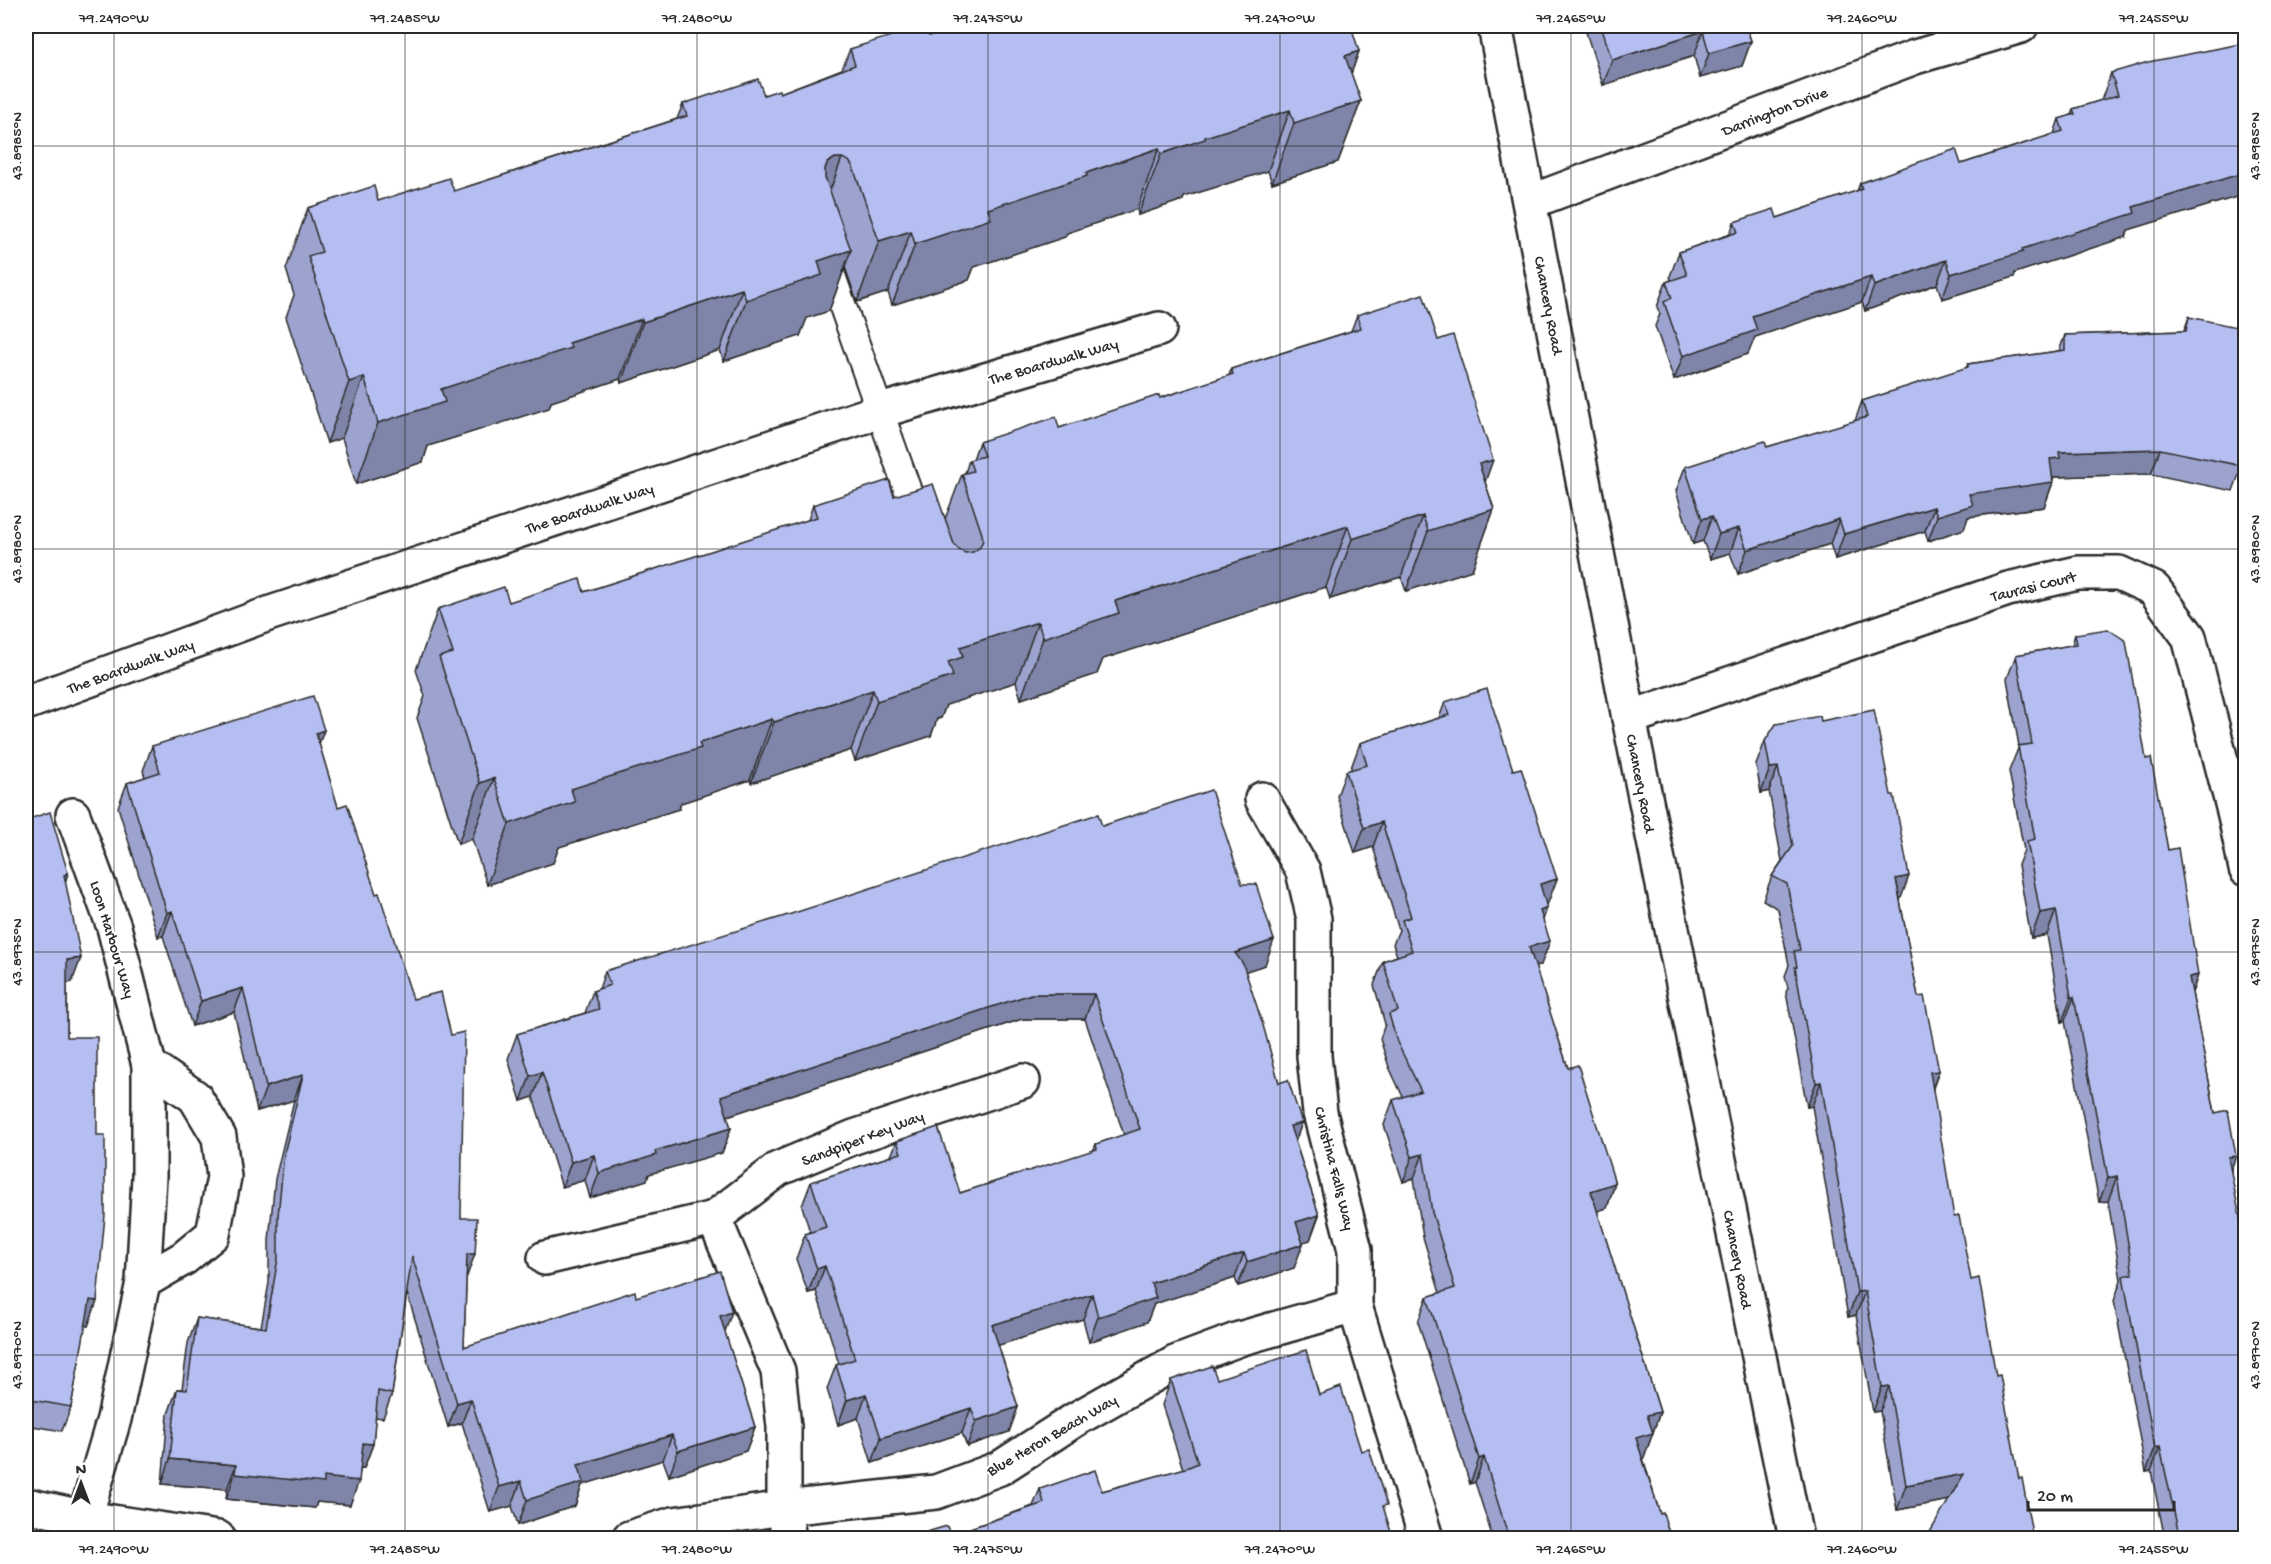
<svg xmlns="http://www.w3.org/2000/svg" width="2271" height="1564" viewBox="0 0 2271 1564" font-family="'Gochi Hand',sans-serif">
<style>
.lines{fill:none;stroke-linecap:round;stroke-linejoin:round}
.lane-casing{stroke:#2b2b2b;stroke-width:30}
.street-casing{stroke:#2b2b2b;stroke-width:38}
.secondary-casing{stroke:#2b2b2b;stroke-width:38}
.lane{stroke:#fff;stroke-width:26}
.street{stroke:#fff;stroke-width:33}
.secondary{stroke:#fff;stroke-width:33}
.wall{fill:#9ca3ce;stroke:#2b2b2b;stroke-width:1.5}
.shaded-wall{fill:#7f85a8;stroke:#2b2b2b;stroke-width:1.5}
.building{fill:#b5bef0;stroke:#2b2b2b;stroke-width:1.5}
.ticks{fill:none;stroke:#2b2b2b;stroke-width:1.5;stroke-opacity:0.45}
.labels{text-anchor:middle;stroke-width:4.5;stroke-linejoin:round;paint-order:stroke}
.street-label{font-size:16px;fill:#2b2b2b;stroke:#fff}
.neatline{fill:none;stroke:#2b2b2b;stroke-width:2}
.ticks-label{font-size:15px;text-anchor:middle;fill:#2b2b2b}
</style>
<rect width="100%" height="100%" fill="#fff"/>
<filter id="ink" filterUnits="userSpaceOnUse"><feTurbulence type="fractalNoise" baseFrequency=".0167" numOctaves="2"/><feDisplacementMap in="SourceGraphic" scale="12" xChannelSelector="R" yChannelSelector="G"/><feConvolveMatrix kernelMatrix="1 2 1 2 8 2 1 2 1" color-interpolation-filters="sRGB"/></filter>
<g filter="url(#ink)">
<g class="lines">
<!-- lane casing -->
<g class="lane-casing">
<path id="lane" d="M825,256L920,525"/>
</g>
<!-- street casing -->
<g class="street-casing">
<g id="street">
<path d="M1530,202L1915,57L2021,26"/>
<path d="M26,703L271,613L880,411L1159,329"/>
<path d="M1629,718L2008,589L2078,573H2119L2154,589L2189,637L2235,815L2246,869"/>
<path d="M1262,799L1303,871L1314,919V1056L1320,1113L1355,1250V1306L1426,1538"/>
<path d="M73,815L114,927L149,1065V1177L143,1282L114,1419L79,1538"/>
<path d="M714,1218L778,1371L784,1427V1508L789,1538"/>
<path d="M545,1258L714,1218L778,1169L854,1137L1023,1081"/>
<path d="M143,1282L184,1258L213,1234L224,1177L219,1137L195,1097L149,1065"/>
<path d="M26,1505L86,1518L218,1538"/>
<path d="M629,1538L673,1524L784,1508L936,1492L1000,1468L1076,1419L1175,1363L1239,1339L1355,1306"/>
</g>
</g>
<!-- secondary casing -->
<g class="secondary-casing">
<path id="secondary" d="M1495,26L1629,718L1796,1538"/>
</g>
<!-- lane -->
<use href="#lane" class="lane"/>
<!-- street -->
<use href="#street" class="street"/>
<!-- secondary -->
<use href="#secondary" class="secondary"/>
</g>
<!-- wall -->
<g class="wall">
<path d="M1584,26H1770L1748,32L1751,41L1742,66L1700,78L1694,56L1603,85Z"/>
<path d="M929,36L1359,51L1351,74L1361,101L1338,162L1272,183L1268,171L1184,197L1183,200L1138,215L1137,209L1067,233L1065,237L974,267L969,280L892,305L888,292L857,302L845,267L829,311L807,318L800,336L724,361L720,350L621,383L620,379L551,402L549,408L428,446L423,462L356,484L342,438L327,443L286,317L294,295L286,269L308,208L378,201L454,191L677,119L683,104L780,93L842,69L850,49Z"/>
<path d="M2246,43V194L2128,230L2126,237L2015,273L2014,277L1942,299L1937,284L1865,311L1862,302L1755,337L1748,354L1674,380L1655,326L1660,314L1657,307L1666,282L1671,280L1670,276L1679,252L1730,234L1734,222L1777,218L1857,191L1860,183L1961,164L2054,134L2059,119L2071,116L2073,109L2102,100V98L2111,73Z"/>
<path d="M1357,315L1438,340L1494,509L1472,570L1406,591L1401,577L1330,599L1326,587L1103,659L1097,674L1021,699L1016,682L946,705L941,718L937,719L931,736L855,761L851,750L751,783L750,780L681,803L679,809L559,847L553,863L487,885L472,839L458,844L417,718L425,696L416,670L438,609L509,602L584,592L808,520L813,505L894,496L945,519L962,474L965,473L969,460L973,459L979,442L1059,428L1160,398L1229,376L1231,369L1351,331Z"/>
<path d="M2189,317L2242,466L2233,491L2151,474L2053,477V482L2044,507L1968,517L1964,529L1928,541L1925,531L1835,559L1830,544L1738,574L1730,553L1710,559L1703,541L1693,544L1676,491L1685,467L1767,447L1855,421L1862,401L1966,368L1968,364L2059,351L2065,335L2184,331Z"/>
<path d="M2075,634L2146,759L2198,975L2192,993L2215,1113L2231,1170L2246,1539H2165L2151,1471L2146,1472L2114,1301L2121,1280L2108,1201L2099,1202L2065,1021L2062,1022L2047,935L2031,938L2018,865L2024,850L2009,771L2019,746L2007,679L2016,655L2072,645Z"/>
<path d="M1445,702L1548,903L1546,904L1547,908L1543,920L1541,965L1535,967L1568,1068L1615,1183L1607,1208L1597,1211L1660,1412L1644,1458H1643L1660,1514L1671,1539H1493L1475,1482L1470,1484L1418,1322L1427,1297L1440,1293L1423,1237L1414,1178L1403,1182L1384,1125L1393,1100L1403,1097L1389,1067L1380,1039L1385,1024L1374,985L1383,961L1397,956L1393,944L1399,930L1373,847L1355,853L1337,796L1346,771L1351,770V768L1360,743L1439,718Z"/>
<path d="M1821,721L1900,900L1918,997L1939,1071L1933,1088L1949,1500L1897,1510L1880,1411L1873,1412L1856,1315L1848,1317L1812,1106L1807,1107L1786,992L1788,988L1785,976L1789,965L1778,909L1763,900L1772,876L1782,861L1769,791L1761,793L1756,765L1765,741Z"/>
<path d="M324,730L319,744L461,1218L466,1279L464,1347L636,1297L725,1333L755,1427L746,1451L669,1476L663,1460L582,1485L575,1506L518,1525L512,1506L490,1512L462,1423L448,1427L407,1293L392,1394L383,1418L375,1417L373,1444L364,1468H361L350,1505L317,1502L315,1508L226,1499L227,1489L162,1484L168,1414L177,1389H182L188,1343L197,1318L261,1327L269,1283V1240L275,1179L294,1100L257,1111L234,1012L192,1026L163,936L158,937L118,807L127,783L145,777L143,771L152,746Z"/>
<path d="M26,820L68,873L65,882L72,982L67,983V1037L97,1301L88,1326L85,1325L71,1407L62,1431L26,1425Z"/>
<path d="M1102,826L1265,965L1245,971L1279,1083L1302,1123L1295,1141L1319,1215L1310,1240L1302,1242L1294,1268L1238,1286L1235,1278L1154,1304L1147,1322L1089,1342L1083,1319L998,1345L1018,1407L1009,1432L967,1446L962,1433L872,1463L858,1418L838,1425L827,1389L836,1365L839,1364L816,1291L808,1293L796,1259L805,1234L810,1232L802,1206L811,1182L891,1156L897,1141L960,1193L1093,1151L1096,1144L1124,1135L1085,1019H1022L727,1116L731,1128L722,1153L649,1174L647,1180L590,1198L585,1180L562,1187L533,1097L521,1101L508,1059L517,1034L585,1013L593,991L599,989L605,971Z"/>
<path d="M1217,1379L1319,1395L1361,1451L1384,1512L1393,1539H912L913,1536L950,1535L1033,1506L1040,1489L1102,1491L1183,1469L1162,1405L1171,1380Z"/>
</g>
<!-- shaded-wall -->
<g class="shaded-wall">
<path d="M1737,26H1770L1733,37Z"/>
<path d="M1703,31L1694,56L1603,85L1612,60Z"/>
<path d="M1751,41L1742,66L1700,78L1709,53Z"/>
<path d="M1359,51L1339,108L1361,101L1338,162L1272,183L1294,123L1345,56Z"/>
<path d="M1290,110L1268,171L1184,197L1183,200L1138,215L1161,154L1205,137Z"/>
<path d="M1159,148L1137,209L1067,233L1065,237L974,267L969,280L892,305L915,244L988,209L1086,173Z"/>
<path d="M835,158H842L820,218L825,169L827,163Z"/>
<path d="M2246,172V194L2128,230L2126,237L2015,273L2014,277L1942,299L1951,274L2022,249L2133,207Z"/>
<path d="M911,231L888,292L857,302L879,241Z"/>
<path d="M851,250L829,311L807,318L800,336L724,361L746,300L818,261Z"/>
<path d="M1946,260L1937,284L1865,311L1874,286Z"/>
<path d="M1871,277L1862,302L1755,337L1748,354L1674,380L1683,356L1752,316Z"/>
<path d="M742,289L720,350L621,383L643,322Z"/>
<path d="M642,319L620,379L551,402L549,408L428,446L423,462L356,484L378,423L441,389L569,343Z"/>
<path d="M364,377L342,438L327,443L349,382Z"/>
<path d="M2160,449L2151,474L2053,477V482L2044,507L1968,517L1964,529L1928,541L1937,516L1969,494L2050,459L2059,452Z"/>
<path d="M1493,460L1473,516L1494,509L1472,570L1406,591L1428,531L1479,464Z"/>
<path d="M1934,507L1925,531L1835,559L1844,534Z"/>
<path d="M1423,516L1401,577L1330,599L1352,539Z"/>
<path d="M1712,516L1703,541L1693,544L1702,519Z"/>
<path d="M1839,519L1830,544L1738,574L1747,550Z"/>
<path d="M1348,526L1326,587L1103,659L1097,674L1021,699L1043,638L1115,601Z"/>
<path d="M1739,528L1730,553L1710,559L1719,534Z"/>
<path d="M1038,622L1016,682L946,705L941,718L937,719L931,736L855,761L877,701L948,662L960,647Z"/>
<path d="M873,690L851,750L751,783L774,722Z"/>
<path d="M772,719L750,780L681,803L679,809L559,847L553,863L487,885L509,824L571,789L699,743Z"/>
<path d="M324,730L315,754L316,733Z"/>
<path d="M1778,767L1769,791L1761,793L1770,768Z"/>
<path d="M494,778L472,839L458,844L480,783Z"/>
<path d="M1382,822L1373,847L1355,853L1364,828Z"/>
<path d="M68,873L60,898L64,875Z"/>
<path d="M1909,876L1900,901L1896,879Z"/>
<path d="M1557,879L1548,903L1531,909L1540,884Z"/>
<path d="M1547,908L1538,933L1540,911Z"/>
<path d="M2056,910L2047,935L2031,938L2040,913Z"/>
<path d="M172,911L163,936L158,937L167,913Z"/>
<path d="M1274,940L1265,965L1226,978L1235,953Z"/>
<path d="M1550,941L1541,965L1520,972L1529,947Z"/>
<path d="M81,958L72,982L58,985L67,960Z"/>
<path d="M2198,975L2189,1000V977Z"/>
<path d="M243,988L234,1012L192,1026L201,1001Z"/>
<path d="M1031,994H1094L1085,1019H1022L712,1121L721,1096Z"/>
<path d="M2071,997H2074L2065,1021L2062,1022Z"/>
<path d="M1939,1071L1930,1095V1072Z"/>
<path d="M542,1072L533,1097L521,1101L530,1076Z"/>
<path d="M303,1075L294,1100L257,1111L266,1087Z"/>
<path d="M1821,1082L1812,1106L1807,1107L1816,1083Z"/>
<path d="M1302,1123L1293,1148L1290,1126Z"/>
<path d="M731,1128L722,1153L649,1174L647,1180L590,1198L599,1173L655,1151Z"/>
<path d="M1423,1154L1414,1178L1403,1182L1412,1157Z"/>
<path d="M594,1155L585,1180L562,1187L571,1162Z"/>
<path d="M2236,1156L2227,1181L2228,1157Z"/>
<path d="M2117,1176L2108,1201L2099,1202L2108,1178Z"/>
<path d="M1615,1183L1607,1208L1582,1216L1591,1191Z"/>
<path d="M1319,1215L1310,1240L1287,1247L1296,1222Z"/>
<path d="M1303,1244L1294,1268L1238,1286L1247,1262Z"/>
<path d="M1244,1253L1235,1278L1154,1304L1147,1322L1089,1342L1098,1317L1151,1283Z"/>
<path d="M467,1254H475L466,1279H458Z"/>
<path d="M825,1266L816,1291L808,1293L817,1269Z"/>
<path d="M1865,1291L1856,1315L1848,1317L1857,1292Z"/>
<path d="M1092,1294L1083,1319L983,1350L992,1325Z"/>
<path d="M90,1300L97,1301L88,1326L81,1325Z"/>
<path d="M732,1312L723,1337L720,1316Z"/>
<path d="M1889,1386L1880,1411L1873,1412L1882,1387Z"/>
<path d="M866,1394L858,1418L838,1425L847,1400Z"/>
<path d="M471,1399L462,1423L448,1427L457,1403Z"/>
<path d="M1018,1407L1009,1432L967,1446L976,1421Z"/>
<path d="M971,1408L962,1433L872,1463L881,1438Z"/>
<path d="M1660,1412L1644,1458L1628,1463L1636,1438L1647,1415Z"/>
<path d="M755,1427L746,1451L669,1476L678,1451Z"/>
<path d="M672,1435L663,1460L582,1485L575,1506L518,1525L527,1500L578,1465Z"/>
<path d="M363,1443L373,1444L364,1468H354Z"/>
<path d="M2160,1447L2151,1471L2146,1472L2155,1448Z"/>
<path d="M1484,1457L1475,1482L1470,1484L1479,1459Z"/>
<path d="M170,1459L236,1465L227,1489L162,1484Z"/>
<path d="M235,1474L324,1477L359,1481L350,1505L317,1502L315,1508L226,1499Z"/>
<path d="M1964,1474L1955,1499L1897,1510L1906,1485Z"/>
<path d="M521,1481L512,1506L490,1512L499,1487Z"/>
<path d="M2184,1534L2182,1539H2177L2179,1535Z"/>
</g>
<!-- building -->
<g class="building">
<path d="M922,26H926L929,36L960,26H1351L1359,51L1345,56L1361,101L1294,123L1290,110L1205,137V139L1161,154L1159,148L1086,173L1087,176L988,209L991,219L915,244L911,231L879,241L853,167L849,161L842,158H835L827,163L825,169V177L851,250L818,261L822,275L746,300L742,289L643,322L642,319L569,343L571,348L441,389L445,402L378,423L364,377L349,382L308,256L322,252L308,208L374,186L378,201L449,178L454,191L687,116L683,104L758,79L764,95L779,90L780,93L855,65L850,49Z"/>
<path d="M1601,26H1746L1751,41L1709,53L1703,31L1612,60Z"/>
<path d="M2246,43V172L2133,207L2135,213L2022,249L2023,252L1951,274L1946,260L1874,286L1871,277L1752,316L1757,330L1683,356L1664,302L1672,298L1666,282L1687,275L1679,252L1738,232L1734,222L1774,209L1777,218L1862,189L1860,183L1956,149L1961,164L2063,131L2059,119L2075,114L2073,109L2118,95L2111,73L2148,62Z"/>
<path d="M1423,294L1438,340L1453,335L1493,460L1479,464L1494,509L1428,531L1423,516L1352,539L1348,526L1115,601L1119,613L1043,638L1038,622L960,647L963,657L948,662L953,676L877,701L873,690L774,722L772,719L699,743L701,748L571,789L575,802L509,824L494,778L480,783L439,657L453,653L438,609L504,587L509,602L580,579L584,592L817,517L813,505L889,480L894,496L933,484L954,544L959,550L965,553L973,552L980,547L983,540L982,534L962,474L973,471L969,460L984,456L979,442L1056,417L1059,428L1159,395L1160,398L1233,374L1231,369L1361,328L1357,315Z"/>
<path d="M2189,317L2246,329V449L2242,466L2160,449L2059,452L2060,458L2050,459L2053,482L1969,494L1973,505L1937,516L1934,507L1844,534L1839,519L1747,550L1739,528L1719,534L1712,516L1702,519L1685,467L1765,441L1767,447L1867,417L1862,401L1968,367V364L2065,350V335L2186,331Z"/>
<path d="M2108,629L2126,641L2146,759L2151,758L2168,850L2178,848L2198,975L2189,977L2215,1113L2228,1110L2236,1156L2228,1157L2246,1248V1539H2186L2184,1534L2179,1535L2160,1447L2155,1448L2123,1276L2133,1274L2117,1176L2108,1178L2074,997H2071L2056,910L2040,913L2027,841L2035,839L2018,746L2032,744L2016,655L2077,644L2075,634Z"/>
<path d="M1487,689L1513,770L1521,768L1557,879L1540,884L1547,908L1540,911L1550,941L1529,947L1568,1068L1578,1065L1615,1183L1591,1191L1660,1412L1647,1415L1653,1433L1636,1438L1660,1514L1663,1513L1671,1539H1509L1484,1457L1479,1459L1427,1297L1455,1288L1432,1212L1423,1154L1412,1157L1393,1100L1421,1091L1397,1042L1389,1014L1398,1011L1383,961L1412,951L1402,920L1411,917L1382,822L1364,828L1346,771L1367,765L1360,743L1449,715L1445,702Z"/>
<path d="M313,696L324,730L316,733L338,807L347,804L376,894L379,893L413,999L441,992L451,1035L464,1032L461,1218H477L475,1254H467L464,1347L635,1291L636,1297L720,1271L732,1312L720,1316L755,1427L678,1451L672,1435L578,1465L584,1482L527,1500L521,1481L499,1487L471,1399L457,1403L412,1256L392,1394L378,1391L373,1444L363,1443L359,1481L324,1477V1483L235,1474L236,1465L170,1459L177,1389L187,1390L197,1318L266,1328L278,1258V1216L284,1154L303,1075L266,1087L243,988L201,1001L172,911L167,913L127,783L160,772L152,746Z"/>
<path d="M1874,710L1891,795H1894L1909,876L1896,879L1918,997L1924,996L1939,1071L1930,1072L1954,1217L1959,1216L1971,1280L1979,1278L1996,1376L2000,1375L2019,1479L2022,1478L2033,1539H1926L1964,1474L1906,1485L1889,1386L1882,1387L1865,1291L1857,1292L1821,1082L1816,1083L1795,967H1797L1794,951L1800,950L1787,884L1772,876L1793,846L1778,767L1770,768L1765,741L1776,724L1820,716L1821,721Z"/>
<path d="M1211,790L1242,884H1256L1274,940L1235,953L1243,964L1263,1025L1279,1083L1288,1080L1302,1123L1290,1126L1319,1215L1296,1222L1303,1244L1247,1262L1244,1253L1151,1283L1156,1298L1098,1317L1092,1294L992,1325L1018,1407L976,1421L971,1408L881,1438L866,1394L847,1400L836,1365L855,1359L825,1266L817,1269L805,1234L826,1227L811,1182L901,1153L897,1141L938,1127L960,1193L1097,1149L1096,1144L1140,1129L1094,994H1031L721,1096L731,1128L655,1151L656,1155L599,1173L594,1155L571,1162L542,1072L530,1076L517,1034L599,1009L593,991L610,985L605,971L788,915L1098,814L1102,826Z"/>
<path d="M50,812L68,873L64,875L81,958L67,960V1037H97V1135H105V1215L97,1301L90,1300L71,1407L26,1399V820Z"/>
<path d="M1306,1350L1319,1395L1341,1387L1361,1451L1369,1449L1387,1505L1383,1506L1393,1539H913V1536L947,1526L950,1535L1044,1503L1040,1489L1095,1470L1102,1491L1189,1467L1198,1463L1171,1380L1212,1366L1217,1379Z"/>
<path d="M750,1534L751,1539H737Z"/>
</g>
</g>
<!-- ticks -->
<path class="ticks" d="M114,26V1538M405,26V1538M697,26V1538M988,26V1538M1280,26V1538M1571,26V1538M1862,26V1538M2154,26V1538M26,146H2246M26,549H2246M26,952H2246M26,1355H2246"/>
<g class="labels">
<!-- street labels -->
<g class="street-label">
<text transform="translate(1774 110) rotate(-21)" y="6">Darrington Drive</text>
<text transform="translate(1550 305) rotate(79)" y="6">Chancery Road</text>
<text transform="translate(1053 360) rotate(-16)" y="6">The Boardwalk Way</text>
<text transform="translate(589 507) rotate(-18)" y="6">The Boardwalk Way</text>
<text transform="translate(2033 585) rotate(-14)" y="6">Taurasi Court</text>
<text transform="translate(130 665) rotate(-20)" y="6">The Boardwalk Way</text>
<text transform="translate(1642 783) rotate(79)" y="6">Chancery Road</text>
<text transform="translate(114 939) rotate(73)" y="6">Loon Harbour Way</text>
<text transform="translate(862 1137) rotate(-21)" y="6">Sandpiper Key Way</text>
<text transform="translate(1336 1168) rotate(76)" y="6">Christina Falls Way</text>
<text transform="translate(1739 1259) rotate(79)" y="6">Chancery Road</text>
<text transform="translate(1051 1434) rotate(-30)" y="6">Blue Heron Beach Way</text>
</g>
</g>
<!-- margin -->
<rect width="2271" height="1564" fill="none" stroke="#fff" stroke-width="66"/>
<!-- north arrow -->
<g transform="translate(81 1483)" stroke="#ffffff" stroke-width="4.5" paint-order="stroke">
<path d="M0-4.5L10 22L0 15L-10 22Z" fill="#2b2b2b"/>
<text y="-9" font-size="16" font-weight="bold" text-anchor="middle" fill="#2b2b2b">N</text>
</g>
<!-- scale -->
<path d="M2028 1501v9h146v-9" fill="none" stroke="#2b2b2b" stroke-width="3"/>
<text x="2037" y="1501" font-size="18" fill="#2b2b2b" stroke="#ffffff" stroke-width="4.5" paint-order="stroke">20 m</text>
<rect x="33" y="33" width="2205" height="1498" class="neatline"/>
<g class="ticks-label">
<text x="114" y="22">79.2490°W</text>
<text x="405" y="22">79.2485°W</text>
<text x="697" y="22">79.2480°W</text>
<text x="988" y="22">79.2475°W</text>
<text x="1280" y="22">79.2470°W</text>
<text x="1571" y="22">79.2465°W</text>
<text x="1862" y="22">79.2460°W</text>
<text x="2154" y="22">79.2455°W</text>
<text transform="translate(16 146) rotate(-90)" y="5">43.8985°N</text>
<text transform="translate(2254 146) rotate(-90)" y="5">43.8985°N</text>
<text transform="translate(16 549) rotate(-90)" y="5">43.8980°N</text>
<text transform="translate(2254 549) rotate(-90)" y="5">43.8980°N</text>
<text transform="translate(16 952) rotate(-90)" y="5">43.8975°N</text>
<text transform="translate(2254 952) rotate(-90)" y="5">43.8975°N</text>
<text transform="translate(16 1355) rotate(-90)" y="5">43.8970°N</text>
<text transform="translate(2254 1355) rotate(-90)" y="5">43.8970°N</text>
<text x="114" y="1553">79.2490°W</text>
<text x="405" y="1553">79.2485°W</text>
<text x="697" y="1553">79.2480°W</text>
<text x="988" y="1553">79.2475°W</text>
<text x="1280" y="1553">79.2470°W</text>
<text x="1571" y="1553">79.2465°W</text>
<text x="1862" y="1553">79.2460°W</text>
<text x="2154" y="1553">79.2455°W</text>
</g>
</svg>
